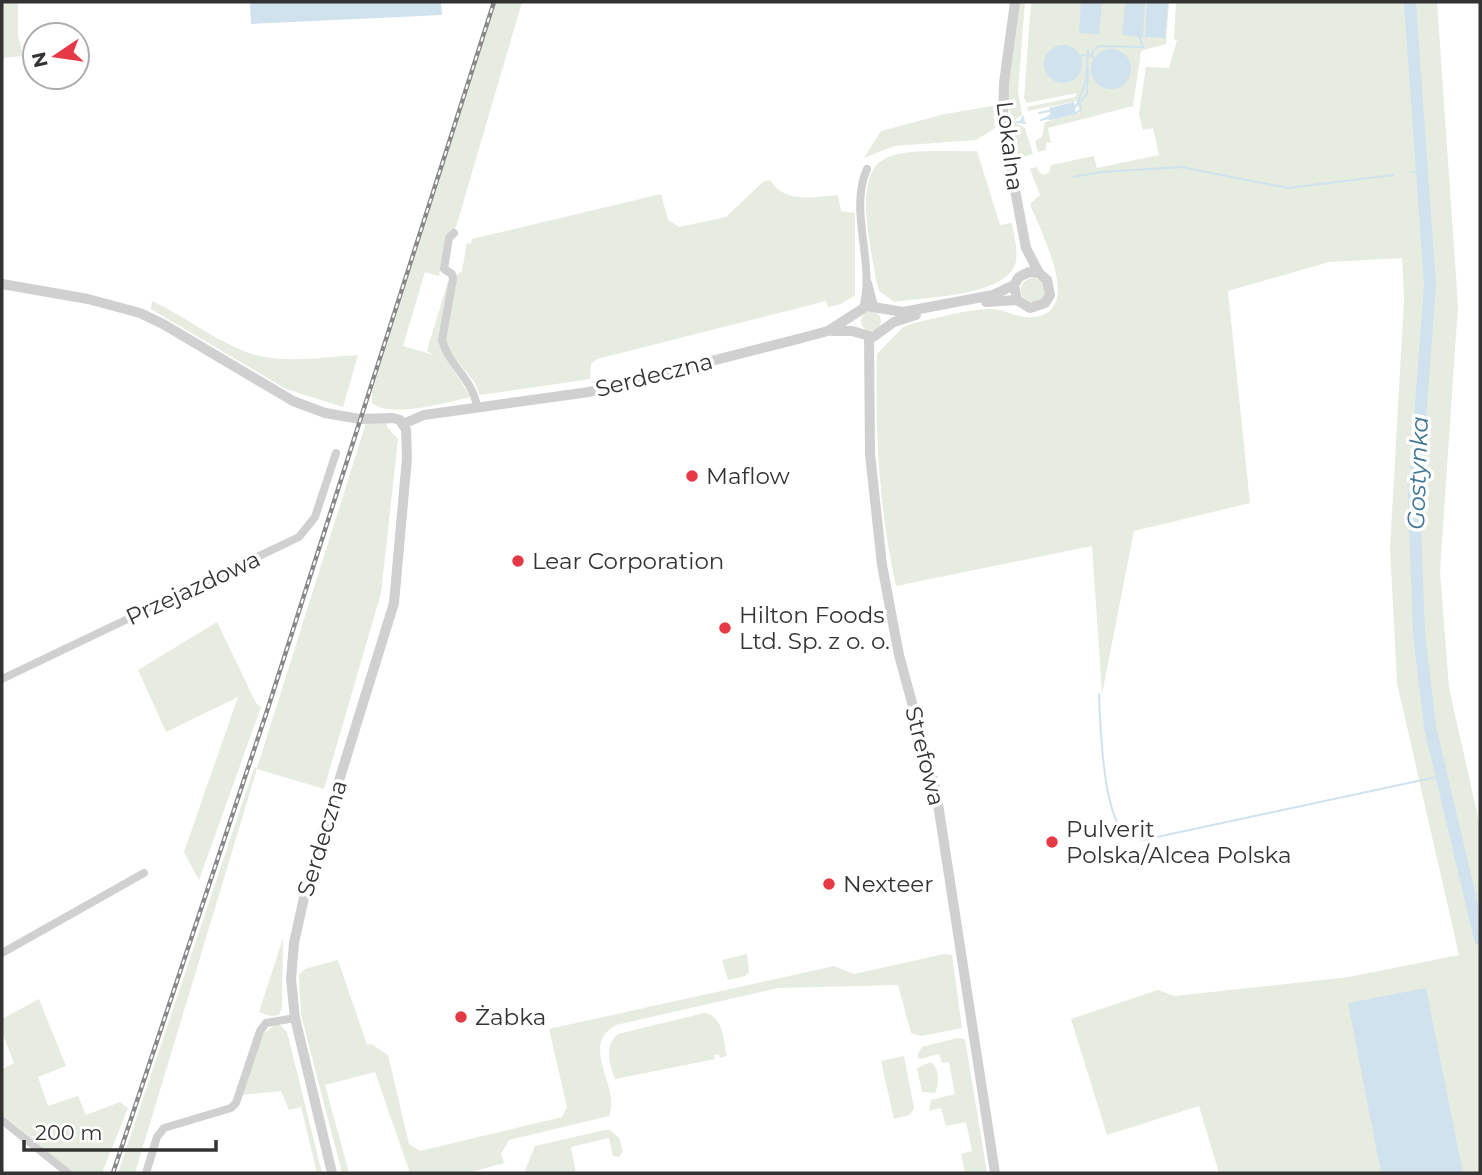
<svg xmlns="http://www.w3.org/2000/svg" width="1482" height="1175" viewBox="0 0 1482 1175" font-family="Montserrat,sans-serif">
<style>
.green{fill:#e6ecdf}
.water{fill:#cfe2ee}
.lines{fill:none;stroke-linecap:round;stroke-linejoin:round}
.stream{stroke:#cfe2ee;stroke-width:2}
.river{stroke:#cfe2ee;stroke-width:12}
.minor{stroke:#d0d0d0;stroke-width:8}
.tertiary{stroke:#d0d0d0;stroke-width:10}
.rail-casing{stroke:#888;stroke-width:4.5}
.rail{stroke:#fff;stroke-width:2;stroke-dasharray:5;stroke-linecap:butt}
.poi-dot{fill:#e63946;stroke:#fff;stroke-width:2.5}
.labels{text-anchor:middle;stroke-width:7;stroke-linejoin:round;paint-order:stroke}
.street-label{font-size:23px;fill:#333;stroke:#fff}
.poi-label{font-size:23px;fill:#333;stroke:#fff;text-anchor:start}
.water-label{font-size:24px;font-style:italic;fill:#3f7597;stroke:#fff}
</style>
<rect width="100%" height="100%" fill="#fff"/>
<!-- green -->
<g class="green">
<path d="M2,2H18V35L23,56L2,58Z"/>
<path d="M496,2H522L456,227L445,241L439,276L425,272L403,346L434,355L427,351L448,281L462,271L467,243L471,244L472,239L661,194L668,220L679,227L726,217L763,182L770,180C785,204 813,197 838,195L841,211L855,213V295L841,304L828,307L826,301L597,359L591,364L590,379L480,395L475,383L447,347L446,359L471,397C447,402 392,419 372,403V392Z"/>
<path d="M1018,2H1025L1018,91L1022,115L1015,120L1017,124L1025,128L1033,154L1018,158L1007,95Z"/>
<path d="M1031,2H1169L1166,44L1141,51L1133,106L1048,128L1051,143L1046,142V150L1038,152L1035,141L1042,137L1045,122L1080,113L1077,101L1028,111L1027,107L1075,97L1077,93L1027,103L1024,98Z"/>
<path d="M1176,2H1437L1458,305L1440,572L1449,688L1480,826V1173H1219L1199,1106L1107,1135L1071,1019L1158,990L1175,996L1349,977L1459,955L1397,683L1390,548L1404,300L1402,258L1329,262L1228,291L1250,503L1134,531L1102,694L1092,546L896,586C879,509 875,433 877,354L903,327L914,323C938,318 964,310 988,309C1005,308 1019,320 1035,317C1084,310 1040,231 1030,204L1040,195L1030,169L1036,167L1042,175L1049,173L1051,165L1094,156L1097,168L1159,155L1153,128L1143,130L1139,114L1146,67L1169,68L1177,40L1174,39Z"/>
<path d="M993,106L995,128L976,140L894,146L864,158L881,131L945,114Z"/>
<path d="M977,151L1000,225L1012,223C1014,235 1018,249 1016,261C1009,297 923,297 894,302L879,291L876,280C872,250 851,175 886,158C905,148 954,152 977,151Z"/>
<circle cx="1033" cy="290" r="12"/>
<path d="M152,301C182,315 209,336 239,349C276,366 320,357 358,355L343,407L286,389L151,309Z"/>
<circle cx="871" cy="321" r="10"/>
<path d="M366,423H387V427L398,439L381,593L324,789L257,769L135,1173H118L254,768H257Z"/>
<path d="M217,622L256,703L261,707L199,880L184,852L238,697L166,732L138,670Z"/>
<path d="M283,938L282,1007L279,1015L271,1016L259,1012Z"/>
<path d="M747,954L749,972L745,976L728,980L722,960Z"/>
<path d="M944,954L952,955L962,1028L921,1036L911,1033L898,985L778,988L616,1025C578,1046 621,1085 609,1116L509,1140L501,1154L504,1163L468,1173H410L375,1072L325,1085L349,1173H342L301,1015L299,975L305,969L338,960L367,1045L371,1044L388,1055L409,1144L420,1151L562,1117L567,1107L549,1029L834,966L854,974Z"/>
<path d="M39,999L66,1066L38,1077L48,1106L78,1096L86,1115L120,1102L128,1108L102,1173H74L2,1114V1069L14,1063L2,1032V1019Z"/>
<path d="M704,1013C724,1016 723,1040 727,1056L720,1058L719,1054L714,1055L715,1059L615,1079C609,1062 604,1047 618,1034Z"/>
<path d="M275,1025H280L287,1032L322,1173H317L301,1107L289,1110L281,1091L241,1095L260,1036Z"/>
<path d="M957,1038L965,1039L987,1173H965L961,1154L972,1151L966,1122L946,1126L941,1108L929,1111L931,1100L955,1094L949,1062L942,1063L939,1054L920,1059L917,1056L922,1047Z"/>
<path d="M904,1056L914,1109L909,1115L894,1119L881,1061Z"/>
<path d="M931,1062C940,1069 939,1085 935,1093L922,1092L917,1068Z"/>
<path d="M605,1130H610L619,1138L623,1151L619,1157L613,1156L609,1138L571,1147L576,1173H524L535,1146Z"/>
</g>
<!-- water -->
<g class="water">
<path d="M250,2H441L442,15L251,24Z"/>
<path d="M1081,2H1102L1099,34L1079,33Z"/>
<path d="M1125,2H1145L1143,37L1122,35Z"/>
<path d="M1147,2H1168L1165,38L1145,37Z"/>
<circle cx="1063" cy="64" r="19"/>
<circle cx="1111" cy="69" r="20"/>
<path d="M1074,102L1076,114L1052,120L1049,108Z"/>
<path d="M1426,988L1463,1173H1381L1348,1003Z"/>
</g>
<g class="lines">
<!-- stream -->
<g class="stream">
<path d="M1081,56L1088,54L1094,58"/>
<path d="M1092,57L1093,50L1099,46L1143,47L1139,36"/>
<path d="M1087,67L1088,50"/>
<path d="M1077,104L1085,84L1087,68L1088,71"/>
<path d="M1075,107L1087,94L1088,71"/>
<path d="M1039,113L1049,111"/>
<path d="M1076,113L1081,110L1080,103"/>
<path d="M1050,115L1047,118L1051,119"/>
<path d="M1023,117L1021,121L1024,120"/>
<path d="M1041,120L1051,117"/>
<path d="M1017,122L1025,123"/>
<path d="M1412,172L1424,171"/>
<path d="M1073,177L1102,172L1181,167L1288,188L1393,175"/>
<path d="M1099,694C1100,725 1103,800 1119,825C1124,832 1135,836 1143,840L1441,776"/>
</g>
<!-- river -->
<path class="river" d="M1410,2L1430,285L1414,498L1419,633L1430,727L1480,939"/>
<!-- minor -->
<g class="minor">
<path d="M454,233L449,238L444,269L452,274L453,279L442,340C449,366 473,379 477,407"/>
<path d="M868,283L874,306"/>
<path d="M863,308C876,264 848,211 867,169"/>
<path d="M2,679L299,537L315,517L336,453"/>
<path d="M2,953L144,873"/>
<path d="M2,1120L68,1173"/>
<path d="M146,1173L157,1137L164,1128L231,1108L236,1103L260,1031L266,1023L295,1018"/>
</g>
<!-- tertiary -->
<g class="tertiary">
<path d="M1015,2L1004,83L1003,127L1026,248L1039,273"/>
<path d="M2,284L88,299L140,313L163,324L293,401L325,413L360,419L393,418L400,420L406,430L407,458L394,603L307,884L294,943L291,979L295,1018L332,1173"/>
<path d="M986,302L1017,300"/>
<path d="M832,331H852L873,337L894,322L916,315"/>
<path d="M869,337L870,454L882,565L899,655L936,791L995,1173"/>
<path d="M403,424L424,415L589,392L798,339L828,331L867,306L903,312L993,295L1014,285L1019,277L1029,272L1039,273L1047,280L1050,295L1045,303L1030,308L1017,300L1014,285"/>
</g>
<!-- rail casing -->
<g class="rail-casing">
<path id="rail" d="M113,1173L267,711L494,2"/>
</g>
<!-- rail -->
<use href="#rail" class="rail"/>
</g>
<!-- markers -->
<g class="poi-dot">
<circle cx="692" cy="476" r="7"/>
<circle cx="518" cy="561" r="7"/>
<circle cx="725" cy="628" r="7"/>
<circle cx="1052" cy="842" r="7"/>
<circle cx="829" cy="884" r="7"/>
<circle cx="461" cy="1017" r="7"/>
</g>
<g class="labels">
<!-- street labels -->
<g class="street-label">
<text transform="translate(1010 146) rotate(83)" y="8">Lokalna</text>
<text transform="translate(654 375) rotate(-14)" y="8">Serdeczna</text>
<text transform="translate(193 588) rotate(-25)" y="8">Przejazdowa</text>
<text transform="translate(925 756) rotate(76)" y="8">Strefowa</text>
<text transform="translate(322 838) rotate(-73)" y="8">Serdeczna</text>
</g>
<!-- poi labels -->
<g class="poi-label">
<text x="706" y="484">Maflow</text>
<text x="532" y="569">Lear Corporation</text>
<text x="739" y="623">Hilton Foods<tspan x="739" dy="26">Ltd. Sp. z o. o.</tspan></text>
<text x="1066" y="837">Pulverit<tspan x="1066" dy="26">Polska/Alcea Polska</tspan></text>
<text x="843" y="892">Nexteer</text>
<text x="475" y="1025">Żabka</text>
</g>
<!-- water labels -->
<g class="water-label">
<text transform="translate(1418 473) rotate(-88)" y="8">Gostynka</text>
</g>
</g>
<!-- border -->
<rect width="1482" height="1175" fill="none" stroke="#333333" stroke-width="7"/>
<!-- north arrow -->
<g transform="translate(56 56) rotate(257)"><circle r="33" fill="#ffffff" stroke="#adadad" stroke-width="2"/>
<path d="M0-5L12 26L0 18L-12 26Z" fill="#e63946"/>
<text y="-10" font-size="19" font-weight="bold" text-anchor="middle" fill="#333333">N</text>
</g>
<!-- scale -->
<path d="M24 1140v10h192v-10" fill="none" stroke="#333333" stroke-width="3.5"/>
<text x="35" y="1140" font-size="21" fill="#333333" stroke="#ffffff" stroke-width="5" paint-order="stroke">200 m</text>
</svg>
